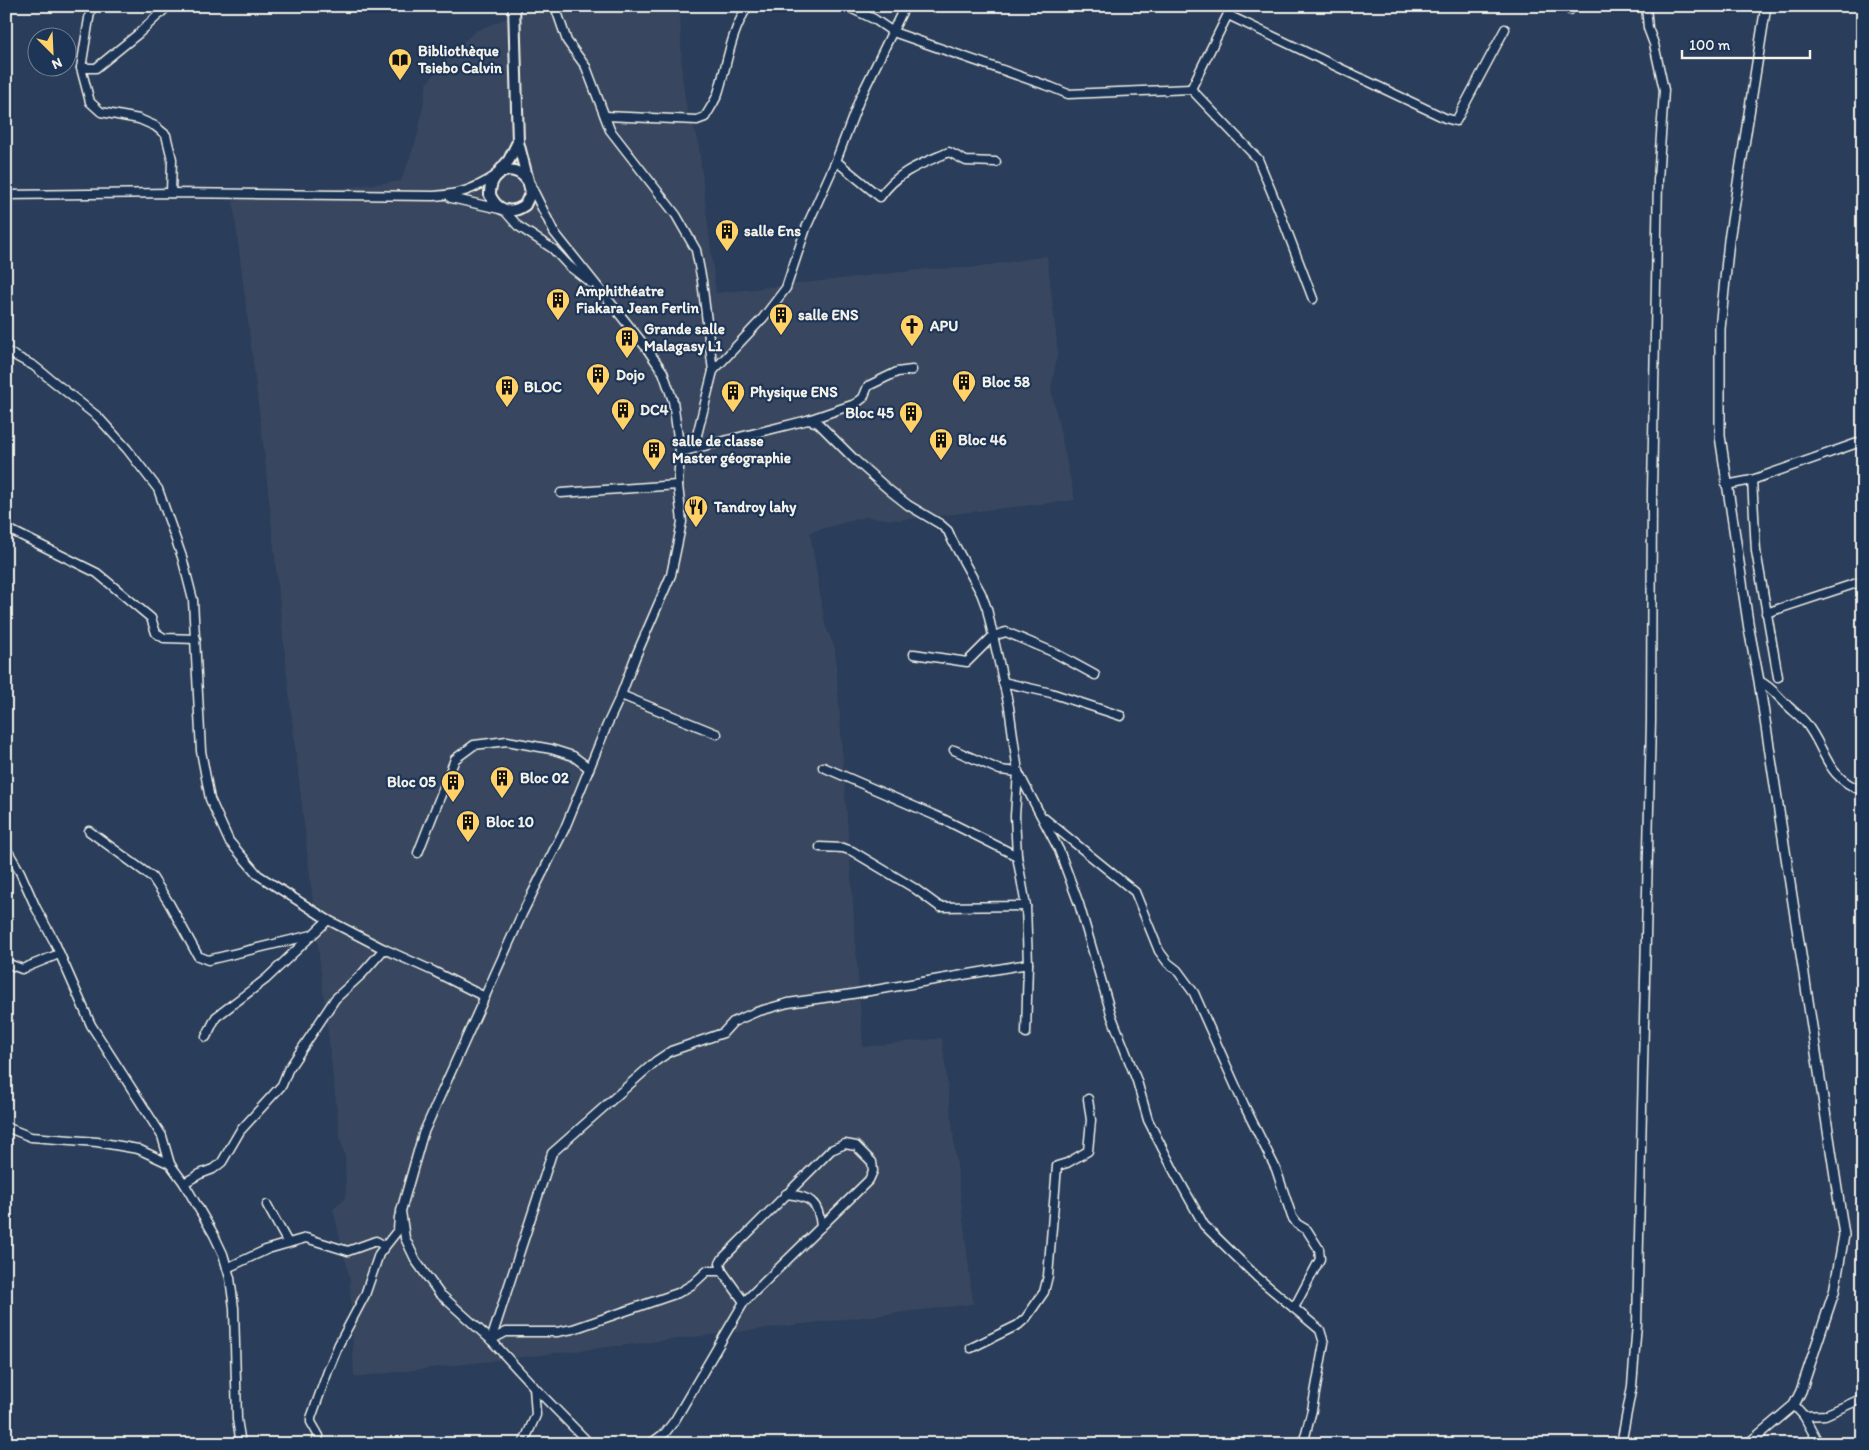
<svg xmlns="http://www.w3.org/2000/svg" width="1869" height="1450" viewBox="0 0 1869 1450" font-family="Itim,sans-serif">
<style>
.built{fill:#39475e}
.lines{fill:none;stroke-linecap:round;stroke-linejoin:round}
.minor-casing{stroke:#f4f1e8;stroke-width:11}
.tertiary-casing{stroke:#f4f1e8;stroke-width:12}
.secondary-casing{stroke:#f4f1e8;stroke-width:14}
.minor{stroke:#1d3557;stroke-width:8}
.tertiary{stroke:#1d3557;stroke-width:9}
.secondary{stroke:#1d3557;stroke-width:10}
.labels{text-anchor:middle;stroke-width:4.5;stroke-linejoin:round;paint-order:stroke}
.poi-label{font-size:15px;font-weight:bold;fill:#f4f1e8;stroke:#1d3557;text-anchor:start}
</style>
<rect width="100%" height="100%" fill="#2a3d5a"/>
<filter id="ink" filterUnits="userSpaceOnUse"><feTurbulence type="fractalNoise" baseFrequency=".02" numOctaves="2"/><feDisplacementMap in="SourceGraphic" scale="10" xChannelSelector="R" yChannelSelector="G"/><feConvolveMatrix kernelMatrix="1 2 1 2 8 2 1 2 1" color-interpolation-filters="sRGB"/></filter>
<g filter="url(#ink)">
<!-- built -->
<path class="built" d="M535,6H680L682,77L687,111L698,139L716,293L928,269L970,268L1047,256L1058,352L1051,389L1075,500L900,520L865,517L810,532L825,625L835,649L863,1047L942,1038L973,1304L354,1377L350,1280L333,1209L346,1198L345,1156L340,1138L288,684L264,451L233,201L401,181L417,138L427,83L454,50L476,31Z"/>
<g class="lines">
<!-- minor casing -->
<g class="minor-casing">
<g id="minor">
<path d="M91,6L81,68L90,102L101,112L139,119L155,126L166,135L172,159L171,193"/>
<path d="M555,6L567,41L586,67L610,130L676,215L696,250L702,281L713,371"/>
<path d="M846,6L874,19L893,32L1051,87L1068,94L1191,89"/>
<path d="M1232,6L1191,89L1258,159L1279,210L1313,299"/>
<path d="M1570,10L1573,6"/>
<path d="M1228,15L1445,118L1456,121L1505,29"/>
<path d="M81,68H96L138,34L168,6"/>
<path d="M605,116L697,120L705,117C710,108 717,99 719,90C728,60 731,32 748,6"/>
<path d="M836,161L880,197C898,171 921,164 949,152L966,161L996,162"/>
<path d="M531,186L554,232L645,346L663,372L673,401L680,452L678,485L682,522L671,575L635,658L621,695L607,725L565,828L522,914L423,1134L401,1211L405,1238L416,1261L439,1293L491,1340L534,1387L590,1444"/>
<path d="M6,195L171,193L434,196C460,194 473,190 495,176"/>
<path d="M451,198L504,210L518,226L553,249L569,266L591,283"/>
<path d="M6,351L34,366L98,417L127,449L158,489L182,557L193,600L201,751L210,799L229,841L258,875L328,920L384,949L433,971L485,997"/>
<path d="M808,420L855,404L863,398L868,386L897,372L912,370"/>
<path d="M680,452L808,420L818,423L855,460L889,490L908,505L940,524L948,531L952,540L981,593L987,609L1009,707L1018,772L1015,816L1017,856L1026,906L1028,964"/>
<path d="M680,452L697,435L713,371L763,318L786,288L806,228L836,161L860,98L905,6"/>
<path d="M1752,480L1756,551L1778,677"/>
<path d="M1726,485L1752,480L1863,441"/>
<path d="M561,493L678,485"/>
<path d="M6,528L97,573L151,618L156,633L164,638L196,639"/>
<path d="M1766,613L1863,581"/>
<path d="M914,654L967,662L993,636L1006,632L1053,652L1095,675"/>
<path d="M1759,681C1772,687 1778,697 1788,706C1793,711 1800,716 1805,722C1827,749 1824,777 1863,791"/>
<path d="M1003,682L1051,693L1121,716"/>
<path d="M621,695L717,734"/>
<path d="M954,750L1000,770L1018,772"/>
<path d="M823,767L943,819L1017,856"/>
<path d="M1018,772L1059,850L1079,904L1112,1017L1137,1081L1148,1120L1175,1173L1204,1225L1210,1231L1258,1278L1320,1330L1324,1343L1312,1410L1303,1444"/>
<path d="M1044,818L1135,892L1159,951L1168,963L1177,970L1194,993L1244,1105L1276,1169L1292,1217L1297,1224L1307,1230L1319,1249L1320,1259L1294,1308"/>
<path d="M89,831L152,877L169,903L198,956L208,960L312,935"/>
<path d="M820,847L843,848L852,851L914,888L940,907L1026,906"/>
<path d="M6,848L20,872L36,908L55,943L91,1025L162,1136L170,1164"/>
<path d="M418,853L455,759L474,745L507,741L551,749L573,756L589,768"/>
<path d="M6,963L22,969L59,954"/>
<path d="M206,1037L216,1017L266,979L328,920"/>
<path d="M6,1127L31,1137L97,1142L138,1149L170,1164L184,1183L214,1235L223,1254L230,1278L234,1308L237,1419L241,1444"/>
<path d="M184,1183L200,1174L213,1169L222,1162L240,1131L282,1085L288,1070L335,999L362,974L384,949"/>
<path d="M786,1194C810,1196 819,1202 821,1227"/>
<path d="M267,1205L288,1243"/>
<path d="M227,1268L268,1249L306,1238L348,1251L376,1241L385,1246"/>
<path d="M491,1340L552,1153L656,1061L671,1051L723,1033L733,1022L756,1012L788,1003L852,994L1028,964L1026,1033"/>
<path d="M491,1340L506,1332H557L573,1329L678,1293L693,1284L707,1271H722"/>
<path d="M971,1348L1018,1325L1026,1318L1044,1292L1048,1276L1057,1166L1067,1163L1088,1151L1091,1120L1088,1099"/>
<path d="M1794,1405L1804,1416L1825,1415L1863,1398"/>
<path d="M1804,1416L1819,1444"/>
<path d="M315,1444L319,1436L311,1422V1418L328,1371L339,1344L365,1295L379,1254L398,1230L399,1217"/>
<path d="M523,1444L536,1415L534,1387"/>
<path d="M650,1444L665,1433L675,1420L744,1302L869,1180L873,1171L872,1162L856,1146L845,1144L831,1150L723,1258L720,1263L722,1271L744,1302"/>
<path d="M1621,1444L1632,1386L1637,1324L1651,721L1652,491L1658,180L1664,90L1654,44L1648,28L1646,6"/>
</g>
</g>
<!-- tertiary casing -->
<g class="tertiary-casing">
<path id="tertiary" d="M1748,1444L1794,1405L1801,1391L1834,1292L1844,1235L1759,681L1749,629L1720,436V329L1729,240L1766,6"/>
</g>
<!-- secondary casing -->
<g class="secondary-casing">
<g id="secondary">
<path d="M514,6L518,142L531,192L525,205C511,215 497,211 490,195C489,168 518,161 530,185"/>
<path d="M498,173L509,160L518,142"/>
</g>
</g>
<!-- minor -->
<use href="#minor" class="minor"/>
<!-- tertiary -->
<use href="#tertiary" class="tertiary"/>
<!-- secondary -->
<use href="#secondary" class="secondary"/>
</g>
</g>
<!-- icons -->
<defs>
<g id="library-pin" transform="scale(1.25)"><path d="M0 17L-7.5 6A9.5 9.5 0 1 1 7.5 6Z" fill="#ffd166" stroke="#1d3557"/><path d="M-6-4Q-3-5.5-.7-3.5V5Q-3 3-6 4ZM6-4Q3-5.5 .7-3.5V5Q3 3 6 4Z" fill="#111"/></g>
<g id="building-pin" transform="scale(1.25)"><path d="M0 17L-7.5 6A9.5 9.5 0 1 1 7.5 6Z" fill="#ffd166" stroke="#1d3557"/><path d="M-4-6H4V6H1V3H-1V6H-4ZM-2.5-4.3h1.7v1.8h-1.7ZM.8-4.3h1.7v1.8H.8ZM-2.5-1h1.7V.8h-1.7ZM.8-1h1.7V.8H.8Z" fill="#111"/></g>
<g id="church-pin" transform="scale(1.25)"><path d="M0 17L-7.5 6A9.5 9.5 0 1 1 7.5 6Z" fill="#ffd166" stroke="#1d3557"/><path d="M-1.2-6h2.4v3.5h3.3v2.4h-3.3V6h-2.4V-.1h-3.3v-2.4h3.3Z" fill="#111"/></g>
<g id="restaurant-pin" transform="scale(1.25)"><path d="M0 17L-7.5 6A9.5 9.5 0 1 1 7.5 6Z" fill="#ffd166" stroke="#1d3557"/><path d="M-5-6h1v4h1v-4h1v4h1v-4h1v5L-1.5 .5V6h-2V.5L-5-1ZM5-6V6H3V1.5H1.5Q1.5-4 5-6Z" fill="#111"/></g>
</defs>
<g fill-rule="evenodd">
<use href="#library-pin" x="400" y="60"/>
<use href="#building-pin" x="727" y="231"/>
<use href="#building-pin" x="558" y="300"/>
<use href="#building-pin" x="781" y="315"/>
<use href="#church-pin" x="912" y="326"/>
<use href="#building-pin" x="627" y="338"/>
<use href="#building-pin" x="598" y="375"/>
<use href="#building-pin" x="964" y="382"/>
<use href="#building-pin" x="507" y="387"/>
<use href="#building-pin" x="733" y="392"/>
<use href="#building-pin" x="623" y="410"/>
<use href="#building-pin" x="911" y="413"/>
<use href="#building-pin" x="941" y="440"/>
<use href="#building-pin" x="654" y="450"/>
<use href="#restaurant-pin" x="696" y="507"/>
<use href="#building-pin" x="502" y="778"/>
<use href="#building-pin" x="453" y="782"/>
<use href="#building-pin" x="468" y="822"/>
</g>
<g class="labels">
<!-- poi labels -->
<g class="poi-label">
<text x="418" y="56">Bibliothèque<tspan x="418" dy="17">Tsiebo Calvin</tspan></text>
<text x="744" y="236">salle Ens</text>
<text x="576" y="296">Amphithéatre<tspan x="576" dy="17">Fiakara Jean Ferlin</tspan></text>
<text x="798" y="320">salle ENS</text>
<text x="930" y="331">APU</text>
<text x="644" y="334">Grande salle<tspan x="644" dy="17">Malagasy L1</tspan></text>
<text x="616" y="380">Dojo</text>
<text x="982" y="387">Bloc 58</text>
<text x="524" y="392">BLOC</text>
<text x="750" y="397">Physique ENS</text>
<text x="640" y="415">DC4</text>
<text x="894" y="418" text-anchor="end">Bloc 45</text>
<text x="958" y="445">Bloc 46</text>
<text x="672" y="446">salle de classe<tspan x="672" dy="17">Master géographie</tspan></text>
<text x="714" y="512">Tandroy lahy</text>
<text x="520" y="783">Bloc 02</text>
<text x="436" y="787" text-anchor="end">Bloc 05</text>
<text x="486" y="827">Bloc 10</text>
</g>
</g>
<!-- margin -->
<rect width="1869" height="1450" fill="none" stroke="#1d3557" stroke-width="25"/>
<rect x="12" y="12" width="1844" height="1425" fill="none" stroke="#f4f1e8" stroke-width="2" filter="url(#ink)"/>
<!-- north arrow -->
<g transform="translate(52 52) rotate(156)"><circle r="24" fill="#1d3557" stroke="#738091"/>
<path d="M0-4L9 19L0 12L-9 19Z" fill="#ffd166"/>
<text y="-8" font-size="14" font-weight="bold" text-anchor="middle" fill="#f4f1e8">N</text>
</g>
<!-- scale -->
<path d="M1682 50v8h128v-8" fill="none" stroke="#f4f1e8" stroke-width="2.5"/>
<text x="1689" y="50" font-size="15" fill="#f4f1e8" stroke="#1d3557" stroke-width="4" paint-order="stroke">100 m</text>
</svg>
